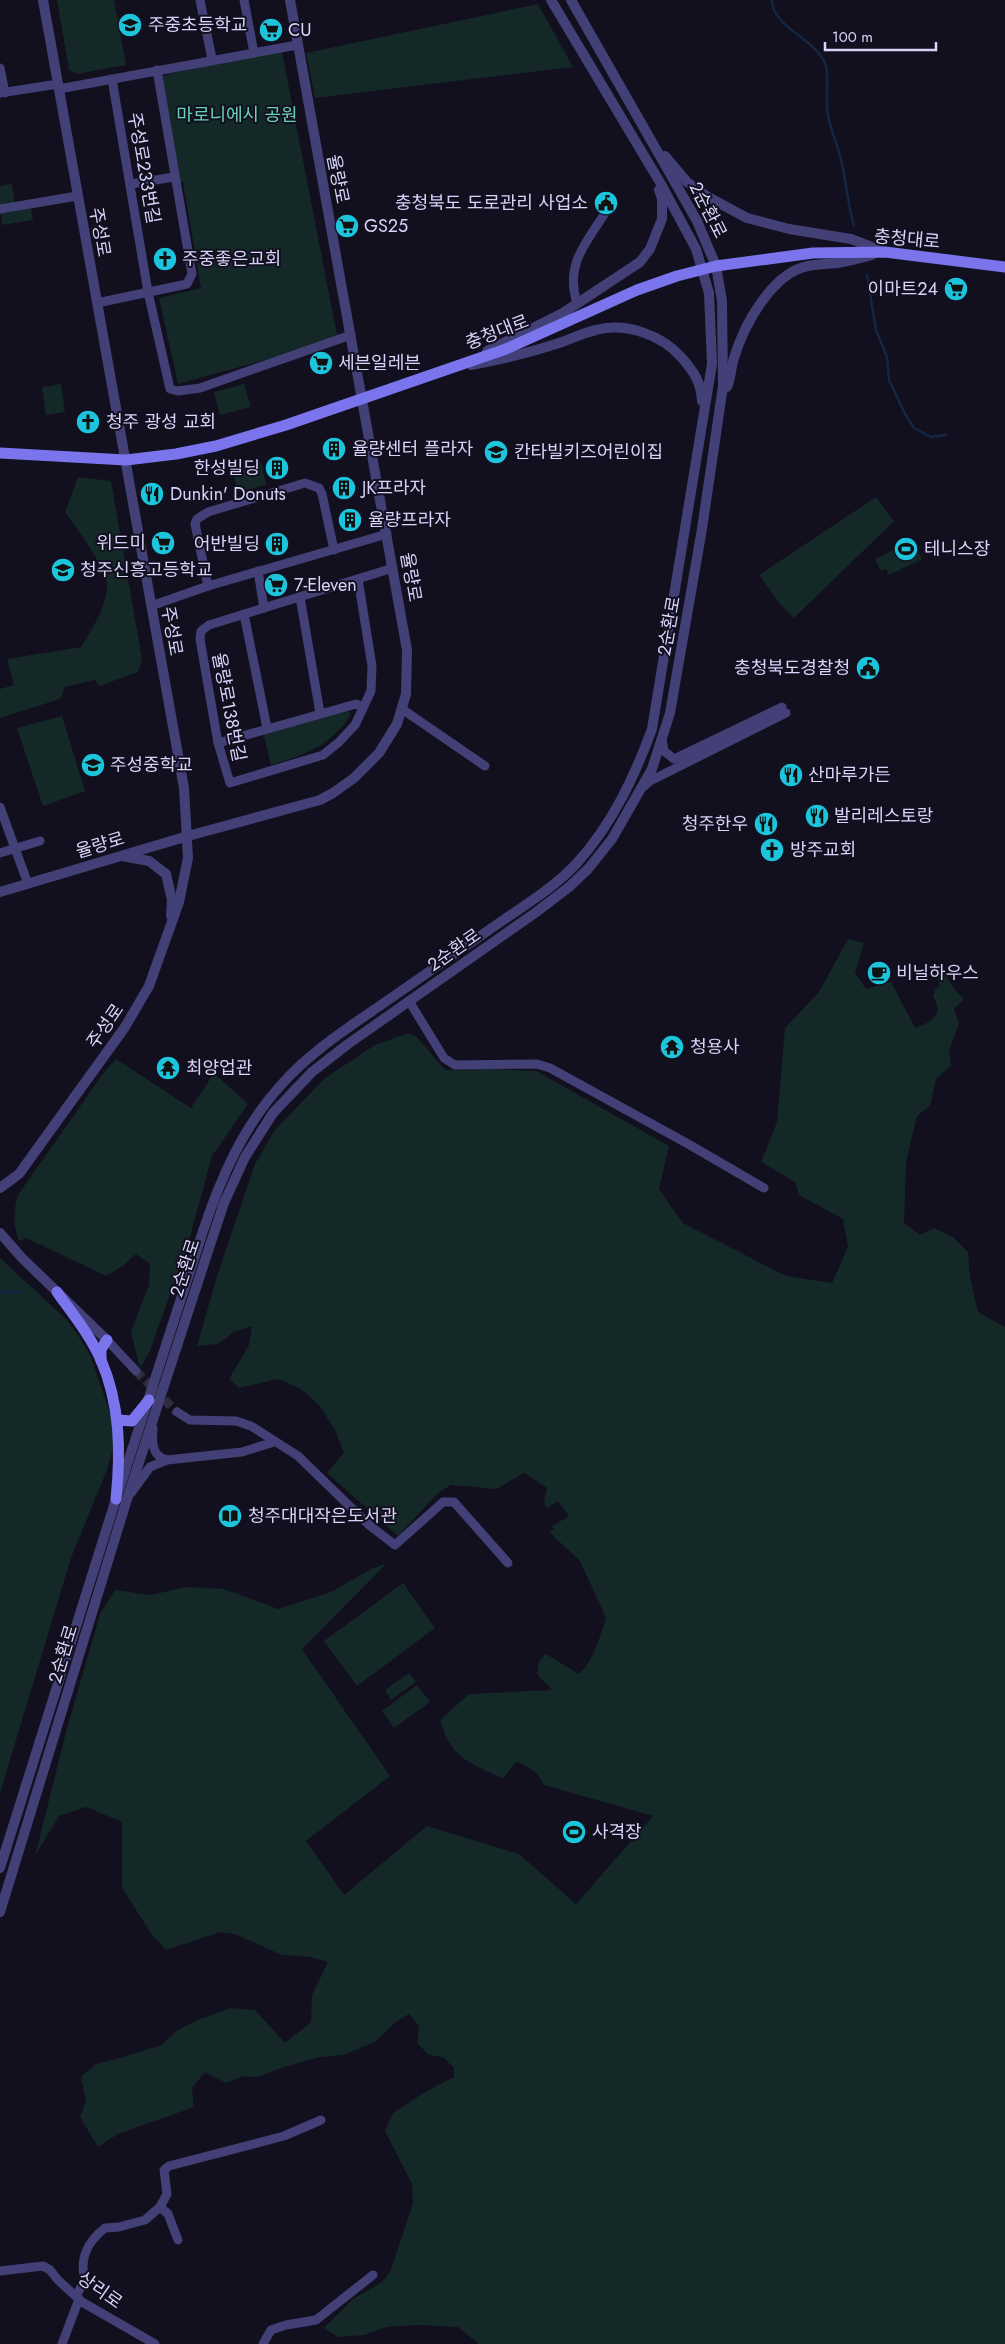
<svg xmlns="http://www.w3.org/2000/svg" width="1005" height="2344" viewBox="0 0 1005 2344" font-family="Jost,'Noto Sans KR',sans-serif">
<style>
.green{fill:#132827}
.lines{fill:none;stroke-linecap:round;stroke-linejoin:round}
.stream{stroke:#152643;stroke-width:2.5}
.minor-tunnel{stroke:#302c40;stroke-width:9;stroke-dasharray:9 4.5;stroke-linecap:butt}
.minor{stroke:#434078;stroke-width:9}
.tertiary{stroke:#434078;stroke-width:10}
.secondary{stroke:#7a75ed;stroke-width:11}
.labels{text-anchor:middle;stroke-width:4;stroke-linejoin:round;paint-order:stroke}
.poi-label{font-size:18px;fill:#d8d3f9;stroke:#120f1f;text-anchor:start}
.park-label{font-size:18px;fill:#68d0b7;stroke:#120f1f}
.street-label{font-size:18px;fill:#d8d3f9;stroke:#120f1f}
</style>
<rect width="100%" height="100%" fill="#120f1f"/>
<!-- green -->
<g class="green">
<path d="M57,0H114L126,65L77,74L69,70Z"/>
<path d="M538,4L573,67L315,98L306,53Z"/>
<path d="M281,47L338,340L178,384L159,298L201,288L183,182L180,183L162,76Z"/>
<path d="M12,184L15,204L0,207V186Z"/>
<path d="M31,208L33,220L2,225L1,213Z"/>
<path d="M61,384L65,412L46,415L42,387Z"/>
<path d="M244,384L251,407L220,415L214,392Z"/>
<path d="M261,462L266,485L238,492L232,468Z"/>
<path d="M78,477L111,481L142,659L138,672L99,686L95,680L65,687L60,699L0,718V689L14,685L7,659L81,647C92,629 106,608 107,586C108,570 75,526 65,512Z"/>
<path d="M876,497L894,521L794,618L780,604L759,575Z"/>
<path d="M913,540L922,559L889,575L886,569L881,571L875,559Z"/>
<path d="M346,710L351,714C333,745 303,756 271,765L263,733Z"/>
<path d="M62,716L85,791L43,806L17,728Z"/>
<path d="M848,939L864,943L855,973L866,989L891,982L915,1028C932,1021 944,1017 933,996L935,989L940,986L935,971L939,964L955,990L964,999L954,1009L959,1023L949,1051L951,1066L936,1079L930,1106L917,1116L906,1162L904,1223L920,1235L934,1228L953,1237L968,1252L970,1277L978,1312L1005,1327V2344H479L458,2327L419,2325L387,2327L364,2335L338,2337L324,2328L353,2299L382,2282L390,2272L413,2203L412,2184L385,2131L393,2113L425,2092L454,2077V2068L443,2057L429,2055L417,2043L419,2026L409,2014L397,2021L375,2042L343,2055L320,2057L281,2068L257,2077L244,2076L226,2083L205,2072L192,2088L194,2107L118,2134L98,2147L80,2117L86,2101L81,2077L96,2064L124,2057L161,2045L178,2030L200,2019L230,2008L255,2010L285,2043L311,2022L312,1995L328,1962L310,1957L282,1955L235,1934L220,1932L166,1950L153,1936L122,1888V1822L86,1807L59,1816L35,1856L67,1728L100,1614L115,1590L151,1595L186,1587L224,1589L278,1609L331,1592L371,1569L386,1564L302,1649L390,1776L306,1841L344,1895L427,1826L519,1854L576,1904L653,1816L544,1785L537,1773L519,1762L515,1763L503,1779C468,1761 452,1760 440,1720L469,1694L552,1690L537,1674L539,1661L546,1654L579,1674C594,1660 600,1636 606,1618L580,1561L549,1532L554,1529L552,1526L569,1516L558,1501L547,1508L544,1502L547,1488L524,1473L496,1489L451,1485L438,1493L398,1536L327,1473L344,1453L335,1430L319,1405L301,1389L278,1379L239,1388L229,1379L249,1345L252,1326L234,1332L218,1344L197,1346L217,1276L255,1164L274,1131L325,1078L375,1045L408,1033L417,1037L445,1070L493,1069L536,1071L669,1146L659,1189L683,1223L786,1276L832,1283L848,1247L843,1219L799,1195L795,1182L761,1162L777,1122L785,1028L819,992Z"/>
<path d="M116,1059L191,1108L214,1073L248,1104L212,1156L188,1244L149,1353L140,1368L131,1332L149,1285L150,1264L136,1254L123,1266L106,1276L26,1238L19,1241C13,1224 13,1212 18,1195L102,1075Z"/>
<path d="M0,1258L67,1320L78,1335L90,1355L117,1433L108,1467L71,1558L0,1793Z"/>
<path d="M403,1583L435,1628L357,1686L324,1641Z"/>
<path d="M409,1673L416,1682L391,1700L385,1690Z"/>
<path d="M417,1685L430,1702L394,1728L382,1711Z"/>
</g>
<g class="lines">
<!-- stream -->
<g class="stream">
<path d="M772,0C772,28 819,40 826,66C829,81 825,100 828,115C830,128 835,139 839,152C846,176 847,202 854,226"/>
<path d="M867,275L876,330L887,357L889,380L905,414L914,428L931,437L946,435"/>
<path d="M0,1292L23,1293"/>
</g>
<!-- minor-tunnel -->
<path class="minor-tunnel" d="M136,1371L177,1412"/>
<!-- minor -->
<g class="minor">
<path d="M200,0L212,59"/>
<path d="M244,0L254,53"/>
<path d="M0,68L5,93"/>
<path d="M112,79L148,292L170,389L178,391L200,388L351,335"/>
<path d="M59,89L297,45"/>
<path d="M0,93L58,84"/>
<path d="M131,184L174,177"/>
<path d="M0,209L77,196"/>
<path d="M97,303L187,284L192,274L157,70"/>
<path d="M577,303C564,263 588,241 609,207"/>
<path d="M258,571L264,608"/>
<path d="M358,579L372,666L371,691L355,725L339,742L323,755L230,783L218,743L200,639L201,631L209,625L393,568"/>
<path d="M208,586L195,524L197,519L208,512L305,483L319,488L322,494L334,550"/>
<path d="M300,597L320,713"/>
<path d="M151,606L208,586L387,534"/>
<path d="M244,614L267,728"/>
<path d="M402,709L485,766"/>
<path d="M662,739L664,751L674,759L782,707"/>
<path d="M218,743L356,704L363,707"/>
<path d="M643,787L650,781L786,713"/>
<path d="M0,807L28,884"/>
<path d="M0,853L40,841"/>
<path d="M409,1001L444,1058L455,1065L537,1064L550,1068L690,1145L764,1188"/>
<path d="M107,1340L136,1371"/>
<path d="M177,1412L190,1420L236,1421L251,1426L298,1456L369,1525L395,1545L443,1502H454L508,1563"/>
<path d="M153,1428C152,1441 151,1456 167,1460"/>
<path d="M131,1493L150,1467L167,1460L242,1452L274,1442"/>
<path d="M160,2207L168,2214L178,2240"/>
<path d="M0,2271L43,2266L50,2270L58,2280L82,2302L155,2344"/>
<path d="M76,2296L85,2280C79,2259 88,2241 105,2228L119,2227L145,2220L160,2207L167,2194L164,2170L169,2166L284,2136L321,2120"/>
<path d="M62,2344L79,2299"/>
<path d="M263,2344L271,2330L286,2325L316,2320L373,2275"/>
</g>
<!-- tertiary -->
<g class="tertiary">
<path d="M665,156L687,182L708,197L747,218L789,229L851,239L882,251"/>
<path d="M487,351L563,313L640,262L650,249L662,219V199L659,190"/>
<path d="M471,365C500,360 528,353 556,344C569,340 582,333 596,330C626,322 662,335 682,358C694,372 701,382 702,401"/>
<path d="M727,387C731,378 731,367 734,358C744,325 772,273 808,266C818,264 828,264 838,263C850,261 861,258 872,255"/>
<path d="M122,856L149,861L166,874L172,900L171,916"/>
<path d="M0,892L188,836L320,800L333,793L354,778L379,753L397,724L406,694L407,650L290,0"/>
<path d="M0,1188L19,1174L125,1027L149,986L179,902L188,858L184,788L43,0"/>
<path d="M0,1233L22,1258L107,1340"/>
<path d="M0,1868L116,1499L203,1231C221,1177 243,1127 281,1085C309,1053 346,1029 381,1005C420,978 460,950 499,923C525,905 555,887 577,863C612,824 634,778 652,729L712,364L709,293L696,249L661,184L551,0"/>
<path d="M0,1912L128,1496L210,1245L224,1203L245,1157L273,1113L312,1072L348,1044L535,913L569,887L588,869L612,839L652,769L670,713L702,529L723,386L722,301L716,266L697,221L571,0"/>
</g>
<!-- secondary -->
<g class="secondary">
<path d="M0,453L126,460L176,454L216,446L286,425L506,349L637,290L677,276L716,266L813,253L885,252L1005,267"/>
<path d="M57,1292C72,1313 90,1335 101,1360C120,1404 121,1451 116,1499"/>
<path d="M101,1361V1349L107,1340"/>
<path d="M118,1420L132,1421L149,1400"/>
</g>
</g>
<!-- icons -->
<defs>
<g id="school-disc" transform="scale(1.25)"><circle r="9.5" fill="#1cc5dc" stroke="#120f1f"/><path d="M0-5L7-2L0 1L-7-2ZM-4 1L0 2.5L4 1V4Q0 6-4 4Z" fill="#111"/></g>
<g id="supermarket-disc" transform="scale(1.25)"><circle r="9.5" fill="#1cc5dc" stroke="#120f1f"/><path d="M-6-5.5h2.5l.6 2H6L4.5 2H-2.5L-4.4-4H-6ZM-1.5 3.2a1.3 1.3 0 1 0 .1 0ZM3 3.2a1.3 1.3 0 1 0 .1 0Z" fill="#111"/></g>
<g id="civic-disc" transform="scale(1.25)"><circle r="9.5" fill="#1cc5dc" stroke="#120f1f"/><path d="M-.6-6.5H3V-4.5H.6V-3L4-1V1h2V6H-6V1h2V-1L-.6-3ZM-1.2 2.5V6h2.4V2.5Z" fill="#111"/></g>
<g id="church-disc" transform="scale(1.25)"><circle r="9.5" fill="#1cc5dc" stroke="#120f1f"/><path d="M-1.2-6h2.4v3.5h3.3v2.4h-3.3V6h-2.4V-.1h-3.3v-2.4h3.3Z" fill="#111"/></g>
<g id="building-disc" transform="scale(1.25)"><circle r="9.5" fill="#1cc5dc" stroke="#120f1f"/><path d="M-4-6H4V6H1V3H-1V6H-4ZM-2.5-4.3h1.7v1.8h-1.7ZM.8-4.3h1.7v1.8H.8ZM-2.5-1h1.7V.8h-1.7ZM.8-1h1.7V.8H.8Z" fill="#111"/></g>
<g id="restaurant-disc" transform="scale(1.25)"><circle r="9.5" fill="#1cc5dc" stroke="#120f1f"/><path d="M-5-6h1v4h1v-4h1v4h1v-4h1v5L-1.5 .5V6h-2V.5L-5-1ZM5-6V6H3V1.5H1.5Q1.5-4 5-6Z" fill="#111"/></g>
<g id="stadium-disc" transform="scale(1.25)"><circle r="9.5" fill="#1cc5dc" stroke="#120f1f"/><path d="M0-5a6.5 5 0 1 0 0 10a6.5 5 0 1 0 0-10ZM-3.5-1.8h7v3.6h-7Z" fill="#111"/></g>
<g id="cafe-disc" transform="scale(1.25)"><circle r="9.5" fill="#1cc5dc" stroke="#120f1f"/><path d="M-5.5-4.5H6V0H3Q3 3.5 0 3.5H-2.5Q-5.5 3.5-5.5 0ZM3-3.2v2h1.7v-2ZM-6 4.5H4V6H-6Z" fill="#111"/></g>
<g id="temple-disc" transform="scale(1.25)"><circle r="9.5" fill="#1cc5dc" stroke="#120f1f"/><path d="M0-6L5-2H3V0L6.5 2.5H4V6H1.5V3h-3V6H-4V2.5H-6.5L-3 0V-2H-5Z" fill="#111"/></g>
<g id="library-disc" transform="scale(1.25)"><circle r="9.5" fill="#1cc5dc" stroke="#120f1f"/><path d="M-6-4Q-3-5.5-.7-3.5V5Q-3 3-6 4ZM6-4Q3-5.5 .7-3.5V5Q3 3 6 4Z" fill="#111"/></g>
</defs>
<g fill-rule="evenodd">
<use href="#school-disc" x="130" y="25"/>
<use href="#supermarket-disc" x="271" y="30"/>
<use href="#civic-disc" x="606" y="203"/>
<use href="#supermarket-disc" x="347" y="226"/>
<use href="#church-disc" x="165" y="259"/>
<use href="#supermarket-disc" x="956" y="289"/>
<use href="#supermarket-disc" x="321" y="363"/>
<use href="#church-disc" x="88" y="422"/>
<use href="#building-disc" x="334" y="449"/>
<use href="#school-disc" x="496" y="452"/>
<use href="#building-disc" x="277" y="468"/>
<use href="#building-disc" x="344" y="488"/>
<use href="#restaurant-disc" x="152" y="494"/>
<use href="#building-disc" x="350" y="520"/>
<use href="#supermarket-disc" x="163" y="543"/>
<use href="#building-disc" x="277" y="544"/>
<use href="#stadium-disc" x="906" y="549"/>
<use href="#school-disc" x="63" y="570"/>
<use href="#supermarket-disc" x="276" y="585"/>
<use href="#civic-disc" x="868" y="668"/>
<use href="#school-disc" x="93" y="765"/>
<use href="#restaurant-disc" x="791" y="775"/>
<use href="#restaurant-disc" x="817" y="816"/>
<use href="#restaurant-disc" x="766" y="824"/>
<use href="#church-disc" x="772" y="850"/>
<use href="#cafe-disc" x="879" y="973"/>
<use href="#temple-disc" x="672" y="1047"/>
<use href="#temple-disc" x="168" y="1068"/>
<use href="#library-disc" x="230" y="1516"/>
<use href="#stadium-disc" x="574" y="1832"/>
</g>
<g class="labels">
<!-- poi labels -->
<g class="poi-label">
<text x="148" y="31">주중초등학교</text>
<text x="288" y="36">CU</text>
<text x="588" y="209" text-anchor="end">충청북도 도로관리 사업소</text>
<text x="364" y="232">GS25</text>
<text x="182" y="265">주중좋은교회</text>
<text x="938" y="295" text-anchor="end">이마트24</text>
<text x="338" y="369">세븐일레븐</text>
<text x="106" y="428">청주 광성 교회</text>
<text x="352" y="455">율량센터 플라자</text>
<text x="514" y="458">칸타빌키즈어린이집</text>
<text x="260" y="474" text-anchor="end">한성빌딩</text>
<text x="362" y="494">JK프라자</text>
<text x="170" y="500">Dunkin' Donuts</text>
<text x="368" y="526">율량프라자</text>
<text x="146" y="549" text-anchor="end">위드미</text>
<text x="260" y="550" text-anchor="end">어반빌딩</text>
<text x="924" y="555">테니스장</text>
<text x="80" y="576">청주신흥고등학교</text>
<text x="294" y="591">7-Eleven</text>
<text x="850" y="674" text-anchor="end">충청북도경찰청</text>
<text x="110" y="771">주성중학교</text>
<text x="808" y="781">산마루가든</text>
<text x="834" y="822">발리레스토랑</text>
<text x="748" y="830" text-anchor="end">청주한우</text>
<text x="790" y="856">방주교회</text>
<text x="896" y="979">비닐하우스</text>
<text x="690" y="1053">청용사</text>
<text x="186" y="1074">최양업관</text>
<text x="248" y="1522">청주대대작은도서관</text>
<text x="592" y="1838">사격장</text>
</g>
<!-- park labels -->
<g class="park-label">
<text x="237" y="121">마로니에시 공원</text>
</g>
<!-- street labels -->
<g class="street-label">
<text transform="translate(144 168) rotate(80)" y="6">주성로233번길</text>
<text transform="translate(338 179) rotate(79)" y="6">율량로</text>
<text transform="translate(708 210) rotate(63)" y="6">2순환로</text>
<text transform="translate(100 232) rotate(80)" y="6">주성로</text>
<text transform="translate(907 239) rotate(5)" y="6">충청대로</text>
<text transform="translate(497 332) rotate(-21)" y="6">충청대로</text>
<text transform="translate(411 577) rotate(80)" y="6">율량로</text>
<text transform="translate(669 626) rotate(-80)" y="6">2순환로</text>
<text transform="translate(172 631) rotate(80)" y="6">주성로</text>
<text transform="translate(229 707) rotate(79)" y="6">율량로138번길</text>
<text transform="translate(100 845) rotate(-17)" y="6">율량로</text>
<text transform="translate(454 950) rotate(-35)" y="6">2순환로</text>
<text transform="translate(105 1026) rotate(-55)" y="6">주성로</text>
<text transform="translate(185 1268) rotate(-72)" y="6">2순환로</text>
<text transform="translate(63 1654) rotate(-73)" y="6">2순환로</text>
<text transform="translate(100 2290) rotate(35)" y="6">상리로</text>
</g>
</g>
<!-- scale -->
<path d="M825 42v8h111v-8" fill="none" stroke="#d8d3f9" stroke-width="2.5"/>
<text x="832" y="42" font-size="15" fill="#d8d3f9" stroke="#120f1f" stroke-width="4" paint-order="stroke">100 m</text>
</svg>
